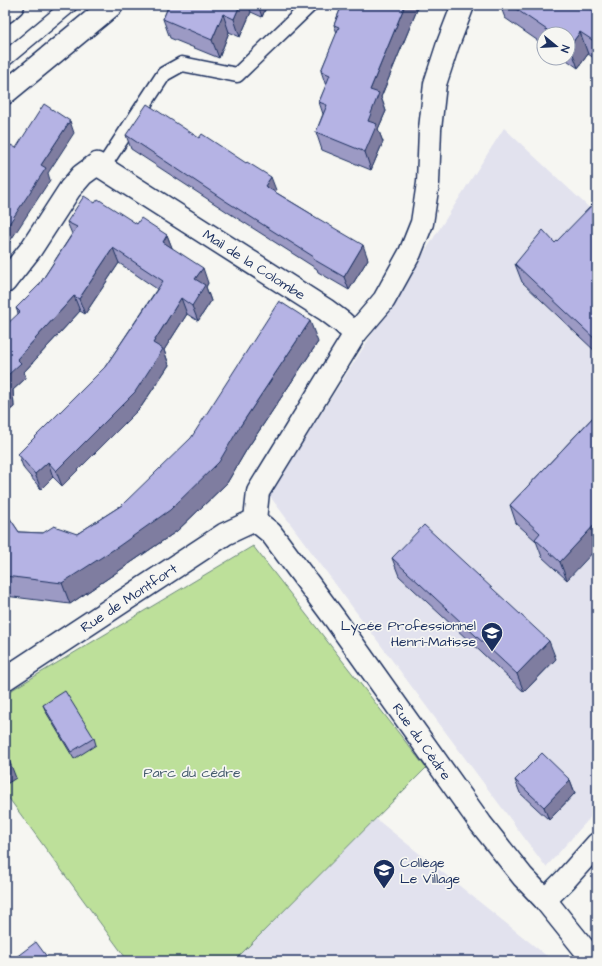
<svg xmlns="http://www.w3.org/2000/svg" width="602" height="966" viewBox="0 0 602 966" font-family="'Architects Daughter',sans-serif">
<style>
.built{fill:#e2e2ee}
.green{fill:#bde09a;stroke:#6c887c}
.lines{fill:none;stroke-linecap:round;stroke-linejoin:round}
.service-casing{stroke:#1b2f5e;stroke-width:17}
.minor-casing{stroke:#1b2f5e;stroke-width:25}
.secondary-casing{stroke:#1b2f5e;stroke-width:25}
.service{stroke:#f6f6f2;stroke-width:14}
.minor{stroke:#f6f6f2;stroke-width:22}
.secondary{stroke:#f6f6f2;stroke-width:22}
.wall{fill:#9c9ac4;stroke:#1b2f5e}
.shaded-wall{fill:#7f7da0;stroke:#1b2f5e}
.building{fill:#b5b3e4;stroke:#1b2f5e}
.labels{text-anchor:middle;stroke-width:3.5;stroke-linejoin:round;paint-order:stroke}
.street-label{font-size:14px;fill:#1b2f5e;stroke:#f6f6f2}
.poi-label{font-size:14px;fill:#1b2f5e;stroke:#f6f6f2;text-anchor:end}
.park-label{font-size:14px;fill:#445b6d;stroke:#f6f6f2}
</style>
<rect width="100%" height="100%" fill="#f6f6f2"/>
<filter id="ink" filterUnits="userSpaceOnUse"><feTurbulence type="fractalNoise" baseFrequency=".025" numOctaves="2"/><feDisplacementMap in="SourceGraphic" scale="8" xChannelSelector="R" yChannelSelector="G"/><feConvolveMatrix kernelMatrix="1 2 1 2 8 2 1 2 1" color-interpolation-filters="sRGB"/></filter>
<g filter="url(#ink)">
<!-- built -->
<g class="built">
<path d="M504,128L597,215V810L546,867L269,495Z"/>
<path d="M375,818L553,961H234Z"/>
</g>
<!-- green -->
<path class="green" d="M253,546L426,768L234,961H128L5,793V694Z"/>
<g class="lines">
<!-- service casing -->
<g class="service-casing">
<g id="service">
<path d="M5,59L70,5"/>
<path d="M103,167L164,74L182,64L237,75L310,5"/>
</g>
</g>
<!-- minor casing -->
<g class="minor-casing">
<g id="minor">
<path id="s1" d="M5,282L31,249L70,189L82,175L97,164L326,310L342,322L355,334L258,492L255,520"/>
<path d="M355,334L384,300L410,253L422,223L428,183L430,129L435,84L448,44L463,5"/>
<path id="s2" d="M255,520L271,533L335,619L481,824L523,877L545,900L565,880L597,844"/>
<path id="s3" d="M5,679L225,534L255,520"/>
<path d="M545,900L594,961"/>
</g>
</g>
<!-- secondary casing -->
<g class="secondary-casing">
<g id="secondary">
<path d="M5,12L13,5"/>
<path d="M5,93L112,5"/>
</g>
</g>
<!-- service -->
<use href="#service" class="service"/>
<!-- minor -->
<use href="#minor" class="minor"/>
<!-- secondary -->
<use href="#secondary" class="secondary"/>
</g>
<!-- wall -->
<g class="wall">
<path d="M169,5H267L262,17L251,12L240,37L229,32L219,58L170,38L163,19Z"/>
<path d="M342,5H419L381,97L386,111L378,129L383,142L371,170L322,150L316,132L323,114L319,102L326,86L321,71L337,33L334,25Z"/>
<path d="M500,5H597V60L588,54L578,68L564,58H568V34H544V45L505,18Z"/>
<path d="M126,135L276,190L275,192L313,215V216L368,259L349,290L318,272L317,269L229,213L131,149Z"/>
<path d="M95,203L137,224L167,235L172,248L208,283L206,287L211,301L198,321L187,314L164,350L169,365L141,407L62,486L53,477L41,489L24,469L18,454L105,367L157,289L119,263L85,314L80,311L24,372L26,378L13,390L14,407L5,414L18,313L16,308L39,285L72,234L67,222Z"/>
<path d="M597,203V353L522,282L515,264L555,243Z"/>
<path d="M318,342L247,449L227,483L177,531L126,566L70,604L5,596V511L19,532L43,533L77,534L122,505Z"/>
<path d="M597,413L567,580L542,557L536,541L516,523L510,505Z"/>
<path d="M392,558L556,659L524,692L399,576Z"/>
<path d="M43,705L94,738L96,745L74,759L46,712Z"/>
<path d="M515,780H570L575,793L549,820L520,793Z"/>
</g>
<!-- shaded-wall -->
<g class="shaded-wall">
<path d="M240,5H248L251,12L240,37L234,19Z"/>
<path d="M258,5H267L262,17Z"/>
<path d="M405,5H419L381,97L386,111L378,129L383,142L371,170L365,152L368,121L370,90Z"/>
<path d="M223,14L229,32L219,58L212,40Z"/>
<path d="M580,32L588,54L578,68L570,46Z"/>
<path d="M70,121L74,133L48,173L50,180L7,246L5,241V230L41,165Z"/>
<path d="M271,177L276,190L270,199L265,186Z"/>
<path d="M167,235L173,250L163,242Z"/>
<path d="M363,245L368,259L349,290L344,277Z"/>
<path d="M113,248L119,263L85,314L79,299Z"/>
<path d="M203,268L208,283L206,287L211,301L198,321L192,306L195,279Z"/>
<path d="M74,296L80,311L24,372L26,378L13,390L14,407L5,414V394L8,375L17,359Z"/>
<path d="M181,298L187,314L164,350L169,365L141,407L62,486L56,471L153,343Z"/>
<path d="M310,321L318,342L247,449L227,483L177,531L126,566L70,604L62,583L239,428Z"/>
<path d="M48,462L53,477L41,489L35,474Z"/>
<path d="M597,522V548L567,580L560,562Z"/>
<path d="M549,641L556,659L524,692L517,674Z"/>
<path d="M9,760L16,778L5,785V763Z"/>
<path d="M570,780L575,793L549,820L544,807Z"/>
</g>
<!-- building -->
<g class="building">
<path d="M169,5H240L234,19L223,14L212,40L163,19Z"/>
<path d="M342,5H405L370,90L379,93L368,121L377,124L365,152L316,132L327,105L319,102L330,75L321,71L339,27L334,25Z"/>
<path d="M510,5H597V43L580,32L570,46L568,44V34H553Z"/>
<path d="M44,104L70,121L41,165L46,168L5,230V154L11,145L16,148Z"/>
<path d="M147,104L199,138L202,134L246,163L247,162L271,177L265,186L313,215H312L363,245L344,277L313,259L314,257L224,200L126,135Z"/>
<path d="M84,196L95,203L98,199L137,224L141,218L167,235L163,242L203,268L195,279L205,285L192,306L181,298L153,343L163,349L135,392L56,471L48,462L35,474L18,454L105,367L163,281L113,248L79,299L74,296L17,359L21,363L8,375V391L5,394V326L20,312L16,308L39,285L77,227L67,222Z"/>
<path d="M595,202L597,203V341L515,264L543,230L555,243Z"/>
<path d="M279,301L310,321L239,428L219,462L170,510L119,546L62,583L5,576V511L19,532L43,533L54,526L77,534L122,505L191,438Z"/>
<path d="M597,413V522L560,562L535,539L540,533L510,505Z"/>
<path d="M424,525L549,641L517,674L392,558Z"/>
<path d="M65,691L94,738L71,752L43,705Z"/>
<path d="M5,753L9,760L5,763Z"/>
<path d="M542,753L570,780L544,807L515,780Z"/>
<path d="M36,942L50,961H11Z"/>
</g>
</g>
<!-- icons -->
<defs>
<g id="school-pin" transform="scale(1.15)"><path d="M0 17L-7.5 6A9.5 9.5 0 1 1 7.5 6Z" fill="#1b2f5e" stroke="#f6f6f2"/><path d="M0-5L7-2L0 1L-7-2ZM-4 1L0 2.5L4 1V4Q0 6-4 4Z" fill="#fff"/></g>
</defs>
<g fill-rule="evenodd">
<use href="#school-pin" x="492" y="633"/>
<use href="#school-pin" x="384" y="870"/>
</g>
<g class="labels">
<!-- street labels -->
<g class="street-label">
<text dy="5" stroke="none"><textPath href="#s1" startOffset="337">Mail de la Colombe</textPath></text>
<text dy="5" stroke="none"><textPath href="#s3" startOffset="148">Rue de Montfort</textPath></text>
<text dy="5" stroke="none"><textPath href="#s2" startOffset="278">Rue du Cèdre</textPath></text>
</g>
<!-- poi labels -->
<g class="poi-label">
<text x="476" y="630">Lycée Professionnel<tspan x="476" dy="16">Henri-Matisse</tspan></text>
<text x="400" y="867" text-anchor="start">Collège<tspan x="400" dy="16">Le Village</tspan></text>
</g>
<!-- park labels -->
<g class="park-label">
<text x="192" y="777">Parc du cèdre</text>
</g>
</g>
<!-- margin -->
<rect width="602" height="966" fill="none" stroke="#f6f6f2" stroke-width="20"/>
<rect x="10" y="10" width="582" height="946" fill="none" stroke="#1b2f5e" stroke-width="1.5" filter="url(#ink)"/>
<!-- north arrow -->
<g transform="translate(556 46) rotate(108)"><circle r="19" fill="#f6f6f2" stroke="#9ea6b7"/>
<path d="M0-3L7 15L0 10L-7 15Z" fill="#1b2f5e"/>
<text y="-6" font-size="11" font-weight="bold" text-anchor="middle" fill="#1b2f5e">N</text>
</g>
</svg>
